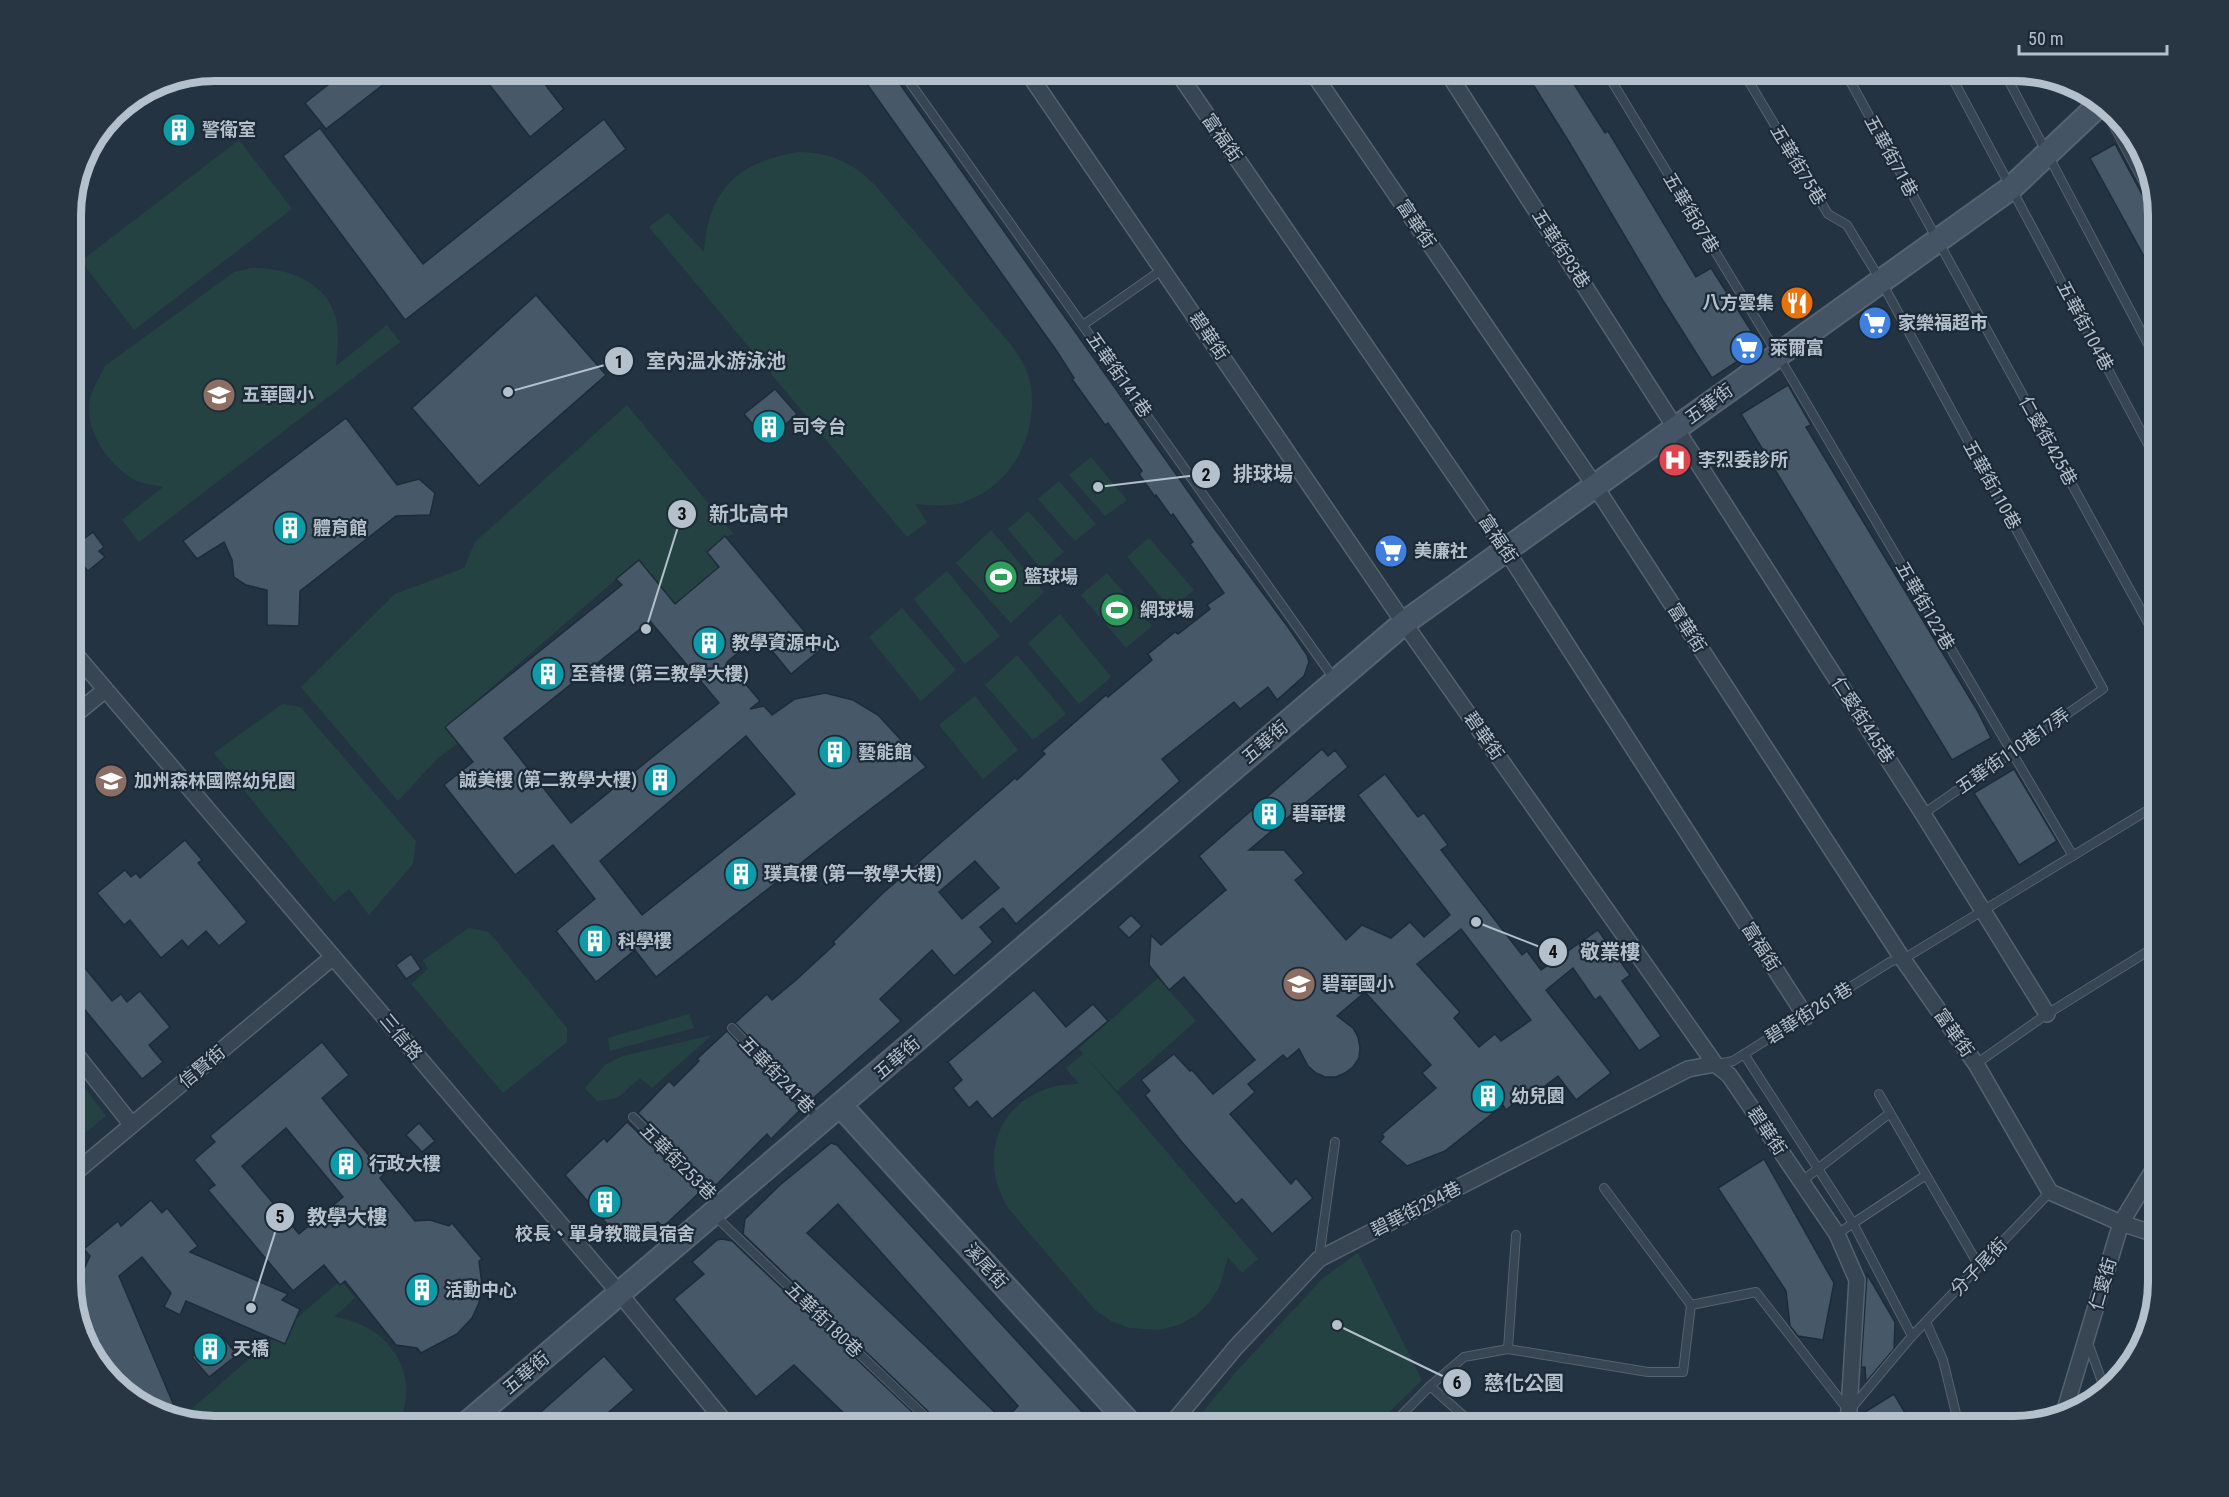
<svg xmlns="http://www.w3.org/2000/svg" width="2229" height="1497" viewBox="0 0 2229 1497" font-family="'Roboto Condensed','Noto Sans TC',sans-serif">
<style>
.green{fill:#254243}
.building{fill:#475969;stroke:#1e2c39;stroke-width:1.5;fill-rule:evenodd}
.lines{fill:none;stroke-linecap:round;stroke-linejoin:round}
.lane-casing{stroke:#55636f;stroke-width:10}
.street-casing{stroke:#55636f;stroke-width:18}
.secondary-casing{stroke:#55636f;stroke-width:26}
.lane{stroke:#384552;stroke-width:8}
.street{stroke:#384552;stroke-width:15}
.secondary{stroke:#455465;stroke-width:22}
.labels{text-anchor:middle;stroke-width:4.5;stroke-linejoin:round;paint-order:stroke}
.poi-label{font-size:18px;font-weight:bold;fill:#b4c0cc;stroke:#1c2a37;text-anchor:start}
.street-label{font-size:18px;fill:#b4c0cc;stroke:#1c2a37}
.rim{fill:none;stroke:#b4c0cc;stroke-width:8}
.leader{fill:none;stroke:#b4c0cc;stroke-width:2}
.callout-dot{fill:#b4c0cc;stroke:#1c2a37;stroke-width:2}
.mark-label{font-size:18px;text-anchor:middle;font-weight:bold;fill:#111}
.callout-label{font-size:20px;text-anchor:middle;font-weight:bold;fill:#b4c0cc;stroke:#1c2a37;stroke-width:4.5;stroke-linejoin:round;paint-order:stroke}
</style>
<rect width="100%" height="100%" fill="#233342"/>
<!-- green -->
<g class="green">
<path d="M239,140L292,209L134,330L81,261Z"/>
<path d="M799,152C831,153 851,162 874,184L1011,345C1019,356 1027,368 1030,382C1040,433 1012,487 961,503C946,507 930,505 915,504L927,522L907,537L649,227L668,213L704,252C708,190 737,162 799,152Z"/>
<path d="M251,268C287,268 326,280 336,319C340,335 337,351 336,366L387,325L400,342L139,542L122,520L163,487C153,484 141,484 131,478C108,463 87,433 89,404C90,392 100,377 105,366L234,272Z"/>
<path d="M627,405L734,534L725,537L707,552L719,567L675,604L638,560L446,727L458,743L437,759L398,801L301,687L395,594L464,568L475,542Z"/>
<path d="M1091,457L1127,500L1105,516L1069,475Z"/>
<path d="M1059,481L1096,524L1075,541L1038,499Z"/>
<path d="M1028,511L1064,552L1042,570L1008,529Z"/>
<path d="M991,530L1044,592L1011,623L956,563Z"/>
<path d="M1149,538L1194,590L1171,609L1127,557Z"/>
<path d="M947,571L1000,636L965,664L914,599Z"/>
<path d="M1107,573L1152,626L1126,648L1081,595Z"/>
<path d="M902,608L956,670L921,701L869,637Z"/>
<path d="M1060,614L1111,677L1079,704L1028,643Z"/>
<path d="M1017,655L1066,714L1033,740L985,685Z"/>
<path d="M975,696L1018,750L983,779L939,725Z"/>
<path d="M282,704L300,707L416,841L413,864L369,915L349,889L334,902L214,753Z"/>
<path d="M469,928L489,932L567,1028V1042L503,1093L411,984L428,969L423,960Z"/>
<path d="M1158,978L1196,1021L1117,1091L1085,1056L1258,1259L1242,1273L1228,1257L1220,1285L1210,1302L1195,1316L1178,1325L1159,1330L1130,1328L1111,1321L1095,1310L1008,1208C971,1147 1010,1083 1079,1084L1066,1068L1083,1054L1079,1048Z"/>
<path d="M689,1014L694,1028L610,1051L608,1038Z"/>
<path d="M712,1035L652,1088L640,1078C621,1093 625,1099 597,1101L585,1088L606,1064L623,1056Z"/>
<path d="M71,1070L106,1116L71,1144Z"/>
<path d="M1358,1253L1422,1380L1375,1426H1191L1235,1373L1323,1278Z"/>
<path d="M341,1280L355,1298L334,1317C388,1324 424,1374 397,1426H215L182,1417Z"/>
</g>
<!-- building -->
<g class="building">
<path d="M347,70H402L326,129L305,103Z"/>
<path d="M478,70H534L564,109L530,137Z"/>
<path d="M857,70H890L1214,528L1288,627L1307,655L1309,662L1304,676L1277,700L1268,687L1240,709L1234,702L1162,759L1180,781L1016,924L1003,908L980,927L993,942L954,976L932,950L880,999L901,1021L810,1101L735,1023L767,994L772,1000L796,980L835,944L833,942L883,893L1015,778L1017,780L1045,754L1042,751L1106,695L1108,697L1152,660L1148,654L1175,632L1178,634L1210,609L1207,605L1224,593L1190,544L1193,542L1173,514L1171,516L1156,495L1155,497L1139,474L1142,471L1108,423L1105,425L1072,379L1074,378L1056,350ZM975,861L999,888L962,919L939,892Z"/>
<path d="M1524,70H1565L1605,133L1608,131L1696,277L1711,268L1761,346L1712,378L1662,299L1569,142Z"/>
<path d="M179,115L194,133L181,146L165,127Z"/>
<path d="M604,119L626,149L405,320L283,156L320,128L423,264Z"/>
<path d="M2115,144L2158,224V282L2090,158Z"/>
<path d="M536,295L606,375L479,486L412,408Z"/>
<path d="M1788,385L1811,425L1806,427L1977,710L1991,738L1952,760L1741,414Z"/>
<path d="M775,389L797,414L767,441L744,414Z"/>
<path d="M346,418L397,485L419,479L435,493L430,515L396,516L300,591L299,626L267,625V590L246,585L234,577L232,560L224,542L197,559L183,541Z"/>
<path d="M71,520L85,538L93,532L104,547L99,551L105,557L88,571L79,561L71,567Z"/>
<path d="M725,536L820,650L791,674L759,635L727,662L760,701L750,709L764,706L772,715L795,699L825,693L853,700L878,715L926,767L839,833L656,977L635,950L596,982L556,931L595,899L553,845L515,875L444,785L473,762L445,727L622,585L616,579L639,560L675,604L719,567L707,552ZM650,621L719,703L571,823L504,738ZM746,736L795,794L642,915L600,861Z"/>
<path d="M1322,749L1328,756L1335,750L1348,767L1249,850H1284L1304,873L1295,880L1346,940L1362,925L1391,938L1410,922L1424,937L1450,915L1358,795L1385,774L1418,817L1424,813L1448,845L1441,850L1522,955L1527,951L1541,970L1598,930L1630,975L1622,981L1661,1036L1639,1051L1600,996L1595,1000L1573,968L1546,990L1611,1073L1576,1100L1558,1076L1520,1105L1517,1101L1506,1110L1503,1105L1445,1151L1407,1166L1380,1142L1384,1137L1382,1134L1436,1088L1422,1073L1431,1065L1365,992L1337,1016L1353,1028L1358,1037L1360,1047L1359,1058L1353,1067L1345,1073L1336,1077H1325L1316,1073L1308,1066L1299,1049L1287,1059L1283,1055L1248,1084L1255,1092L1230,1114L1291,1184L1296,1178L1313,1198L1272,1234L1242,1199L1236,1204L1181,1141L1145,1095L1150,1091L1141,1080L1174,1054L1190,1071L1192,1070L1213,1094L1255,1060L1184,977L1169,990L1149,965L1151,935L1161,945L1226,890L1199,856ZM1461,929L1531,1020L1501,1041L1495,1034L1479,1047L1454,1018L1460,1012L1417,964Z"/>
<path d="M2014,769L2057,841L2019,865L1974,793Z"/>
<path d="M185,840L202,860L198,863L247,922L219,946L206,931L188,947L182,940L161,958L130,920L124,925L97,893L125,870L131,877L136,873L140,878Z"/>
<path d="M1131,915L1142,926L1129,938L1118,927Z"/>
<path d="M71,951L112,1001L121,994L127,1002L140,991L170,1027L149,1045L163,1062L142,1079L71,993Z"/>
<path d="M411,954L421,969L406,979L396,965Z"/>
<path d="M1034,990L1066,1027L1093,1004L1108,1021L992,1119L977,1101L969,1108L953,1088L962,1080L948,1062Z"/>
<path d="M727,1031L801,1109L771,1139L767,1134L714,1187L638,1113L669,1081L674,1086L699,1061L697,1059Z"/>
<path d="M322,1042L349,1075L322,1098L384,1174L380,1178L415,1221L430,1220L449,1226L452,1223L482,1259L479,1261L482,1285L479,1303L472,1318L457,1334L421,1353L417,1348L396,1345L345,1281L340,1285L324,1265L293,1291L208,1190L215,1185L194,1160L215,1142L210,1136ZM286,1128L343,1197L299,1234L242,1166Z"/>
<path d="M627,1122L700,1192L663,1227L658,1222L640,1233L626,1236L614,1232L565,1175L604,1138L607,1142Z"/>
<path d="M419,1123L435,1141L422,1152L406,1135Z"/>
<path d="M831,1143L837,1145L1095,1426H941L939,1422L743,1234L745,1219L780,1185ZM838,1204L1018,1406L1004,1421L807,1233Z"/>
<path d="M1764,1159L1834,1283L1823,1340L1798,1336L1790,1326L1786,1291L1718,1188Z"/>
<path d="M151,1200L162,1213L167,1208L198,1246L190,1252L288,1294L282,1300L300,1309L285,1344L186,1301L180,1315L164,1307L171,1293L142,1257L119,1276L178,1415L134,1402L129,1397L119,1373L111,1377L71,1285L78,1282L90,1256L84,1249L118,1221L121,1226Z"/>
<path d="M722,1239L732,1241L927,1426H857L794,1365L756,1397L674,1299L704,1274L692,1262L717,1240Z"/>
<path d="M1867,1274L1895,1322L1894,1349L1866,1382L1865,1367H1861Z"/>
<path d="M220,1333L237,1355L209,1377L192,1357Z"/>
<path d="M604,1356L634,1390L593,1426H525Z"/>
<path d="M1894,1394L1905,1413L1897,1417L1903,1426H1865V1412Z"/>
</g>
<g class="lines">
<!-- lane casing -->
<g class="lane-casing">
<g id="lane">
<path d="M901,70L1335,680"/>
<path d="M1605,70L1778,355L2073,856"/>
<path d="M1742,70L1828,214L1847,225L1881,281L2103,689L1923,814"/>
<path d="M1844,70L2158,641"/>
<path d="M1948,70L2158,463"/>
<path d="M2003,70L2158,363"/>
<path d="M2102,104L2157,207"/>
<path d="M1083,325L1163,269"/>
<path d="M732,1028L820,1120"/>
<path d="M1744,1054L1853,1223L1912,1336"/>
<path d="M1717,1064L1733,1061L1890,962L1910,955L2158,804"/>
<path d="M1976,1064L2047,1014L2158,945"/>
<path d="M1879,1094L1979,1266"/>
<path d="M633,1117L720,1203"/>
<path d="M1802,1181L1890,1113"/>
<path d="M1604,1188L1691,1305"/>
<path d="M715,1216L935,1426"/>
<path d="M1837,1234L1926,1175"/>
<path d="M1319,1258L1335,1142"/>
<path d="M1926,1322L1943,1360L1959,1426"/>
<path d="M2087,1340L2105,1390"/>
<path d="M1508,1349L1516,1235"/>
<path d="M1430,1386L1475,1426"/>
<path d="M1391,1426L1430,1386L1464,1357L1508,1349L1648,1372H1683L1691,1305L1756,1292L1848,1410"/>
<path d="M1829,1426L1849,1411L1912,1336L2050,1192"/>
</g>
</g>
<!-- street casing -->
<g class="street-casing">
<g id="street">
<path d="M1026,70L1404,623L1715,1064L1729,1075L1837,1234L1857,1280L1848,1426"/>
<path d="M1176,70L1506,550L1806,1017"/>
<path d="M1311,70L1595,486L1902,958L1976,1064L2050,1192L2121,1223L2158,1235"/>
<path d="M1446,70L1923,814L2047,1014"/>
<path d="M71,649L620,1294L728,1426"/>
<path d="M71,718L105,690"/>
<path d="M71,1048L132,1125"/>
<path d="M71,1176L333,957"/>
<path d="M2064,1413L2121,1223L2158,1162"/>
<path d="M1170,1426L1236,1347L1319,1259L1688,1069L1715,1064"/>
</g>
</g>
<!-- secondary casing -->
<g class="secondary-casing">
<g id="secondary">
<path d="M841,1106L1132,1426"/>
<path d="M464,1426L1404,623L2011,188L2101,103"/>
</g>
</g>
<!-- lane -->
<use href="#lane" class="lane"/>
<!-- street -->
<use href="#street" class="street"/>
<!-- secondary -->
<use href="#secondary" class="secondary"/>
</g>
<!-- icons -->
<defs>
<g id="building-disc" transform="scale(1.725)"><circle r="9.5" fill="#0f9aa8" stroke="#1c2a37"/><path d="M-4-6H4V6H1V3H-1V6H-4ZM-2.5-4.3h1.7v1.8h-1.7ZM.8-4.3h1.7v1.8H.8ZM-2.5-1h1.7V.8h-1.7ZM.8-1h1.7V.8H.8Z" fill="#fff"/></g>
<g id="restaurant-disc" transform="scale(1.725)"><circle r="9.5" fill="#e8710a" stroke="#1c2a37"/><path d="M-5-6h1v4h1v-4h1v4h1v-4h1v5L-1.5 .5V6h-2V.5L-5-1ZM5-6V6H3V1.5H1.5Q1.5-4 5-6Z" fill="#fff"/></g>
<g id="supermarket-disc" transform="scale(1.725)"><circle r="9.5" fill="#3f7fe0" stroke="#1c2a37"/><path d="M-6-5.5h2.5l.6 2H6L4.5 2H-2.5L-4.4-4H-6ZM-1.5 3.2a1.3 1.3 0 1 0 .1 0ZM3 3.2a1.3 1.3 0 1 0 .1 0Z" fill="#fff"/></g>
<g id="school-disc" transform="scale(1.725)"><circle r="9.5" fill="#8d6e63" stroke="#1c2a37"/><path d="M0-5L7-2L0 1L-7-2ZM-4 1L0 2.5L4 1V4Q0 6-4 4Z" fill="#fff"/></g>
<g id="hospital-disc" transform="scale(1.725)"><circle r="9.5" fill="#e0444e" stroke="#1c2a37"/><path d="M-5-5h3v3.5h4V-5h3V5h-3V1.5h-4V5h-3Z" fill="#fff"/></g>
<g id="stadium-disc" transform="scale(1.725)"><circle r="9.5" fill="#2e9e5b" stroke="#1c2a37"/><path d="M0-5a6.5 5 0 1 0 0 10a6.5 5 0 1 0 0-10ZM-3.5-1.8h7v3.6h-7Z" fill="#fff"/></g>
</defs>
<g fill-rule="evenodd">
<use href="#building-disc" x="179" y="130"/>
<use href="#restaurant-disc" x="1797" y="303"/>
<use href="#supermarket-disc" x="1875" y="323"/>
<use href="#supermarket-disc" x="1747" y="348"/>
<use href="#school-disc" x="219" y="395"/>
<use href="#building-disc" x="769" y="427"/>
<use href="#hospital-disc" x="1675" y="460"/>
<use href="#building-disc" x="290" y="528"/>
<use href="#supermarket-disc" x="1391" y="551"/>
<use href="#stadium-disc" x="1001" y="577"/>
<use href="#stadium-disc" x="1117" y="610"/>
<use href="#building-disc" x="709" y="643"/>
<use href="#building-disc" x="548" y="674"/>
<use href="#building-disc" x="835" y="752"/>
<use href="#building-disc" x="660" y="780"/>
<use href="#school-disc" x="111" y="781"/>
<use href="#building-disc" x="1269" y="814"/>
<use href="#building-disc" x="741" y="874"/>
<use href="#building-disc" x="595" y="941"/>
<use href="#school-disc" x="1299" y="984"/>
<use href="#building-disc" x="1488" y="1096"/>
<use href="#building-disc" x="346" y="1164"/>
<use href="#building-disc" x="605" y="1202"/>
<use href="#building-disc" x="422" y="1290"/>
<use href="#building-disc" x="210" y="1349"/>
</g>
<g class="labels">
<!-- poi labels -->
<g class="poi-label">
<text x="202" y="136">警衛室</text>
<text x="1774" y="309" text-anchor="end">八方雲集</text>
<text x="1898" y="329">家樂福超市</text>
<text x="1770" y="354">萊爾富</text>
<text x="242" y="401">五華國小</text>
<text x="792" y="433">司令台</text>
<text x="1698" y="466">李烈委診所</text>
<text x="313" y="534">體育館</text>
<text x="1414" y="557">美廉社</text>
<text x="1024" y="583">籃球場</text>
<text x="1140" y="616">網球場</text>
<text x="732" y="649">教學資源中心</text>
<text x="571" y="680">至善樓 (第三教學大樓)</text>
<text x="858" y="758">藝能館</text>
<text x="637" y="786" text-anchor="end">誠美樓 (第二教學大樓)</text>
<text x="134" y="787">加州森林國際幼兒園</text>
<text x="1292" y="820">碧華樓</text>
<text x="764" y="880">璞真樓 (第一教學大樓)</text>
<text x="618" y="947">科學樓</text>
<text x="1322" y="990">碧華國小</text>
<text x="1511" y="1102">幼兒園</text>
<text x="369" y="1170">行政大樓</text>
<text x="605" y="1240" text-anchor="middle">校長、單身教職員宿舍</text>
<text x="445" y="1296">活動中心</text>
<text x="233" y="1355">天橋</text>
</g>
<!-- street labels -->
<g class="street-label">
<text transform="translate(1222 138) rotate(55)" y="6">富福街</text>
<text transform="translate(1891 156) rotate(61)" y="6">五華街71巷</text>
<text transform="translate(1798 165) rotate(59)" y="6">五華街75巷</text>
<text transform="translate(1691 213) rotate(59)" y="6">五華街87巷</text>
<text transform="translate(1416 224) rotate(56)" y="6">富華街</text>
<text transform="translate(1561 249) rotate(57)" y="6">五華街93巷</text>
<text transform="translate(2085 326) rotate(62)" y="6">五華街104巷</text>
<text transform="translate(1209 336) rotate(56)" y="6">碧華街</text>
<text transform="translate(1119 375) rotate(55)" y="6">五華街141巷</text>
<text transform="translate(1709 404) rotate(-36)" y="6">五華街</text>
<text transform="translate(2048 441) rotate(61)" y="6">仁愛街425巷</text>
<text transform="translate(1992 485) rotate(61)" y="6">五華街110巷</text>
<text transform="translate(1498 539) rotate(56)" y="6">富福街</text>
<text transform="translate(1925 606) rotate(60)" y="6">五華街122巷</text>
<text transform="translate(1687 628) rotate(57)" y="6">富華街</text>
<text transform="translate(1863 720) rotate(57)" y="6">仁愛街445巷</text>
<text transform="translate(1484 736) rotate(55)" y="6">碧華街</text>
<text transform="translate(1265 742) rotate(-41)" y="6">五華街</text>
<text transform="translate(2013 751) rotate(-35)" y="6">五華街110巷17弄</text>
<text transform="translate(1761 947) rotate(57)" y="6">富福街</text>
<text transform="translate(1809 1013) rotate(-32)" y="6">碧華街261巷</text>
<text transform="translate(1954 1033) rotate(55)" y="6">富華街</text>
<text transform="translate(401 1037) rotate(50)" y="6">三信路</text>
<text transform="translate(897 1058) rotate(-41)" y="6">五華街</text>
<text transform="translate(202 1067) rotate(-40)" y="6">信賢街</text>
<text transform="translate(777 1075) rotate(46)" y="6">五華街241巷</text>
<text transform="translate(1767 1131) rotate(56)" y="6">碧華街</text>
<text transform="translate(678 1162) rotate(45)" y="6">五華街253巷</text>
<text transform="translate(1416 1209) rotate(-27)" y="6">碧華街294巷</text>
<text transform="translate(986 1266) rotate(48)" y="6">溪尾街</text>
<text transform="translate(1979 1267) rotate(-46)" y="6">分子尾街</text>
<text transform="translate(2103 1284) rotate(-74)" y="6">仁愛街</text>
<text transform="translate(824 1320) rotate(44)" y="6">五華街180巷</text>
<text transform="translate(526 1373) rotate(-40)" y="6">五華街</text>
</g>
</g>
<!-- crop -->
<path d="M0 0H2229V1497H0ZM215 81H2014A134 134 0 0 1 2148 215V1282A134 134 0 0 1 2014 1416H215A134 134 0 0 1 81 1282V215A134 134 0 0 1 215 81Z" fill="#283643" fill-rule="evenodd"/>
<path class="rim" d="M215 81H2014A134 134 0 0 1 2148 215V1282A134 134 0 0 1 2014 1416H215A134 134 0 0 1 81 1282V215A134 134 0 0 1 215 81Z"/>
<!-- callouts -->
<path class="leader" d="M508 392L619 361M1098 487L1206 474M646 629L682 514M1476 922L1553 952M251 1308L280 1217M1337 1325L1457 1383"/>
<g class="callout-dot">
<circle cx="508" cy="392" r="6"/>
<circle cx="1098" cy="487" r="6"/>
<circle cx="646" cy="629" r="6"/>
<circle cx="1476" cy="922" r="6"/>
<circle cx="251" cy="1308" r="6"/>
<circle cx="1337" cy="1325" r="6"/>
<circle cx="619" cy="361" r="15"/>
<circle cx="1206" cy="474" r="15"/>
<circle cx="682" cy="514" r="15"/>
<circle cx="1553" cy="952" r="15"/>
<circle cx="280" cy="1217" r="15"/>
<circle cx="1457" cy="1383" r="15"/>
</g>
<g class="mark-label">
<text x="619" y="368">1</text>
<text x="1206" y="481">2</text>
<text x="682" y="520">3</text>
<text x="1553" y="958">4</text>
<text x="280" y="1223">5</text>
<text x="1457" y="1389">6</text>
</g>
<g class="callout-label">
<text x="716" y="368">室內溫水游泳池</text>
<text x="1263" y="481">排球場</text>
<text x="749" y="521">新北高中</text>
<text x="1610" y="959">敬業樓</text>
<text x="347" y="1224">教學大樓</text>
<text x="1524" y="1390">慈化公園</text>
</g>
<!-- scale -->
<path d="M2019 45v9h148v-9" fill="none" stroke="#b4c0cc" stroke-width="3"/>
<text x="2028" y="45" font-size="18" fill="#b4c0cc" stroke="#1c2a37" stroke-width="4.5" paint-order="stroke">50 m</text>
</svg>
